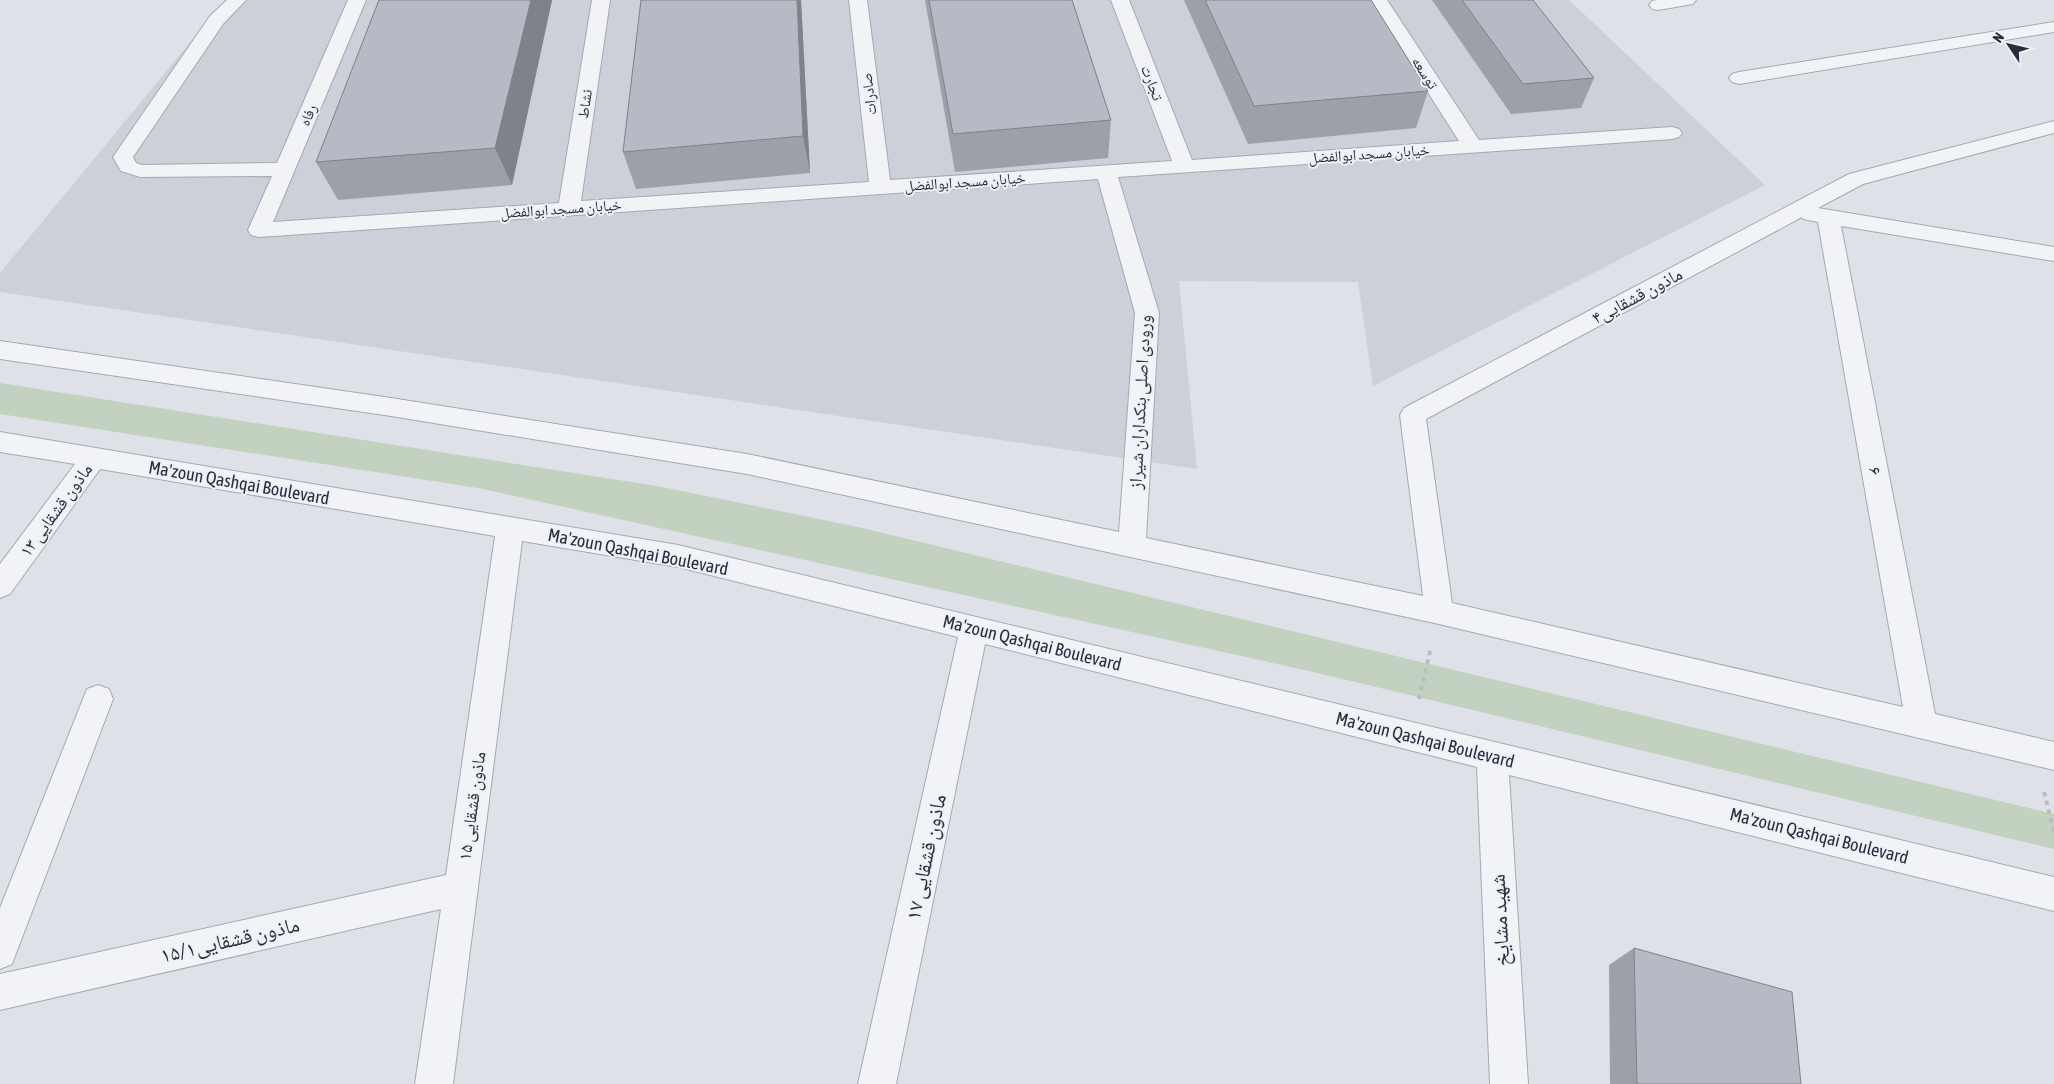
<svg xmlns="http://www.w3.org/2000/svg" width="2054" height="1084" viewBox="0 0 2054 1084" font-family="'Asap Condensed','Noto Naskh Arabic',sans-serif">
<style>
.built{fill:#cdd0d9}
.green{fill:#c3d1c0}
.lines{fill:none;stroke-linecap:round;stroke-linejoin:round}
.minor-casing{stroke:#a5a8b2;stroke-width:2}
.path{stroke:#b9bcc2;stroke-width:4;stroke-dasharray:4.5 4.5;stroke-linecap:butt}
.minor{fill:#f1f3f6;fill-rule:evenodd}
.wall{fill:#9da0a9}
.shaded-wall{fill:#7f8289}
.building{fill:#b6bac4;stroke:#7f8289}
.labels{text-anchor:middle;stroke-width:4;stroke-linejoin:round;paint-order:stroke}
.far-street-label{font-size:15px;fill:#292e3e;stroke:#eef0f5}
.street-label{font-size:18px;fill:#292e3e;stroke:#eef0f5}
.near-street-label{font-size:21px;fill:#292e3e;stroke:#eef0f5}
</style>
<rect width="100%" height="100%" fill="#dfe1e8"/>
<!-- built -->
<path class="built" d="M225,0H1569L1765,185L1373,386L1358,282L1179,281L1197,469L0,292V273Z"/>
<!-- green -->
<path class="green" d="M0,383L657,486L858,527L2054,814V849L1309,671L478,488L0,414Z"/>
<g class="lines">
<!-- minor casing -->
<g class="minor-casing">
<g id="minor">
<path d="M227,0H246L223,24L133,157L136,163L142,165L277,163L348,0H366L273,222L559,203L592,0H610L581,201L869,182L849,0H867L890,180L1172,161L1111,0H1129L1192,160L1459,141L1369,0H1387L1479,140L1672,127L1679,129L1682,133L1679,137L1672,139L1118,177L1159,313L1146,538L1423,596L1400,415L1404,408L1849,174L2054,121V133L1863,184L1818,208L2054,247V261L1841,226L1935,714L2054,742V770L1439,624L747,474L391,416L0,359V341L391,398L747,454L1119,532L1135,313L1098,179L259,237L251,235L248,230L272,176L140,177L121,171L113,157L210,16ZM1802,217L1803,219L1818,222L1903,707L1452,603L1426,419Z"/>
<path d="M1657,0H1696L1693,4L1658,10L1652,9L1649,5L1652,1Z"/>
<path d="M2054,22V32L1739,84L1732,82L1729,78L1732,74L1739,72Z"/>
<path d="M0,432L678,545L2054,877V911L1509,775L1528,1084H1490L1477,767L985,644L896,1084H858L958,637L678,567L522,541L453,1084H415L441,909L0,1010V974L446,875L495,536L100,469L10,594L0,598V564L75,464L0,452Z"/>
<path d="M98,685L109,689L113,699L12,964L0,969V908L83,699L87,689Z"/>
</g>
</g>
<!-- path -->
<g class="path">
<path d="M1419,699L1431,647"/>
<path d="M2044,792L2054,832"/>
</g>
<!-- minor -->
<use href="#minor" class="minor"/>
</g>
<!-- wall -->
<g class="wall">
<path d="M379,0H552L512,185L338,200L316,162Z"/>
<path d="M641,0H801L810,173L636,189L623,152Z"/>
<path d="M925,0H1072L1111,120L1108,158L955,172Z"/>
<path d="M1184,0H1371L1428,91L1416,128L1248,144Z"/>
<path d="M1432,0H1533L1594,78L1581,108L1511,114Z"/>
<path d="M1634,948L1801,1084H1610L1609,965Z"/>
</g>
<!-- shaded-wall -->
<g class="shaded-wall">
<path d="M531,0H552L512,185L495,148Z"/>
<path d="M797,0H801L810,173L803,136Z"/>
</g>
<!-- building -->
<g class="building">
<path d="M379,0H531L495,148L316,162Z"/>
<path d="M641,0H797L803,136L623,152Z"/>
<path d="M929,0H1072L1111,120L953,134Z"/>
<path d="M1205,0H1371L1428,91L1254,106Z"/>
<path d="M1462,0H1533L1594,78L1523,84Z"/>
<path d="M1634,948L1792,992L1801,1084H1637Z"/>
</g>
<g class="labels">
<!-- far-street labels -->
<g class="far-street-label">
<text transform="translate(1425 73) rotate(57)" y="5">توسعه</text>
<text transform="translate(1152 83) rotate(69)" y="5">تجارت</text>
<text transform="translate(869 94) rotate(-97)" y="5">صادرات</text>
<text transform="translate(585 104) rotate(-81)" y="5">نشاط</text>
<text transform="translate(308 115) rotate(-67)" y="5">رفاه</text>
<text transform="translate(1369 154) rotate(-4)" y="5">خیابان مسجد ابوالفضل</text>
<text transform="translate(965 182) rotate(-4)" y="5">خیابان مسجد ابوالفضل</text>
<text transform="translate(561 209) rotate(-4)" y="5">خیابان مسجد ابوالفضل</text>
</g>
<!-- street labels -->
<g class="street-label">
<text transform="translate(1637 296) rotate(-28)" y="6">۴ماذون قشقایی</text>
<text transform="translate(1140 402) rotate(-87)" y="6">ورودی اصلی بنکداران شیراز</text>
<text transform="translate(1875 471) rotate(80)" y="6">۶</text>
<text transform="translate(239 483) rotate(10)" y="6">Ma'zoun Qashqai Boulevard</text>
<text transform="translate(56 510) rotate(-54)" y="6">ماذون قشقایی ۱۳</text>
<text transform="translate(638 552) rotate(11)" y="6">Ma'zoun Qashqai Boulevard</text>
<text transform="translate(1032 643) rotate(14)" y="6">Ma'zoun Qashqai Boulevard</text>
<text transform="translate(1425 740) rotate(14)" y="6">Ma'zoun Qashqai Boulevard</text>
<text transform="translate(472 806) rotate(-82)" y="6">ماذون قشقایی ۱۵</text>
<text transform="translate(1819 836) rotate(14)" y="6">Ma'zoun Qashqai Boulevard</text>
</g>
<!-- near-street labels -->
<g class="near-street-label">
<text transform="translate(926 857) rotate(-78)" y="7">ماذون قشقایی ۱۷</text>
<text transform="translate(1500 920) rotate(-93)" y="7">شهید مشایخ</text>
<text transform="translate(230 940) rotate(-13)" y="7">۱۵/۱ماذون قشقایی</text>
</g>
</g>
<!-- north arrow -->
<g transform="translate(2009 45) rotate(305)" stroke="#eef0f5" stroke-width="4" paint-order="stroke">
<path d="M0-4L9 19L0 12L-9 19Z" fill="#292e3e"/>
<text y="-8" font-size="14" font-weight="bold" text-anchor="middle" fill="#292e3e">N</text>
</g>
</svg>
